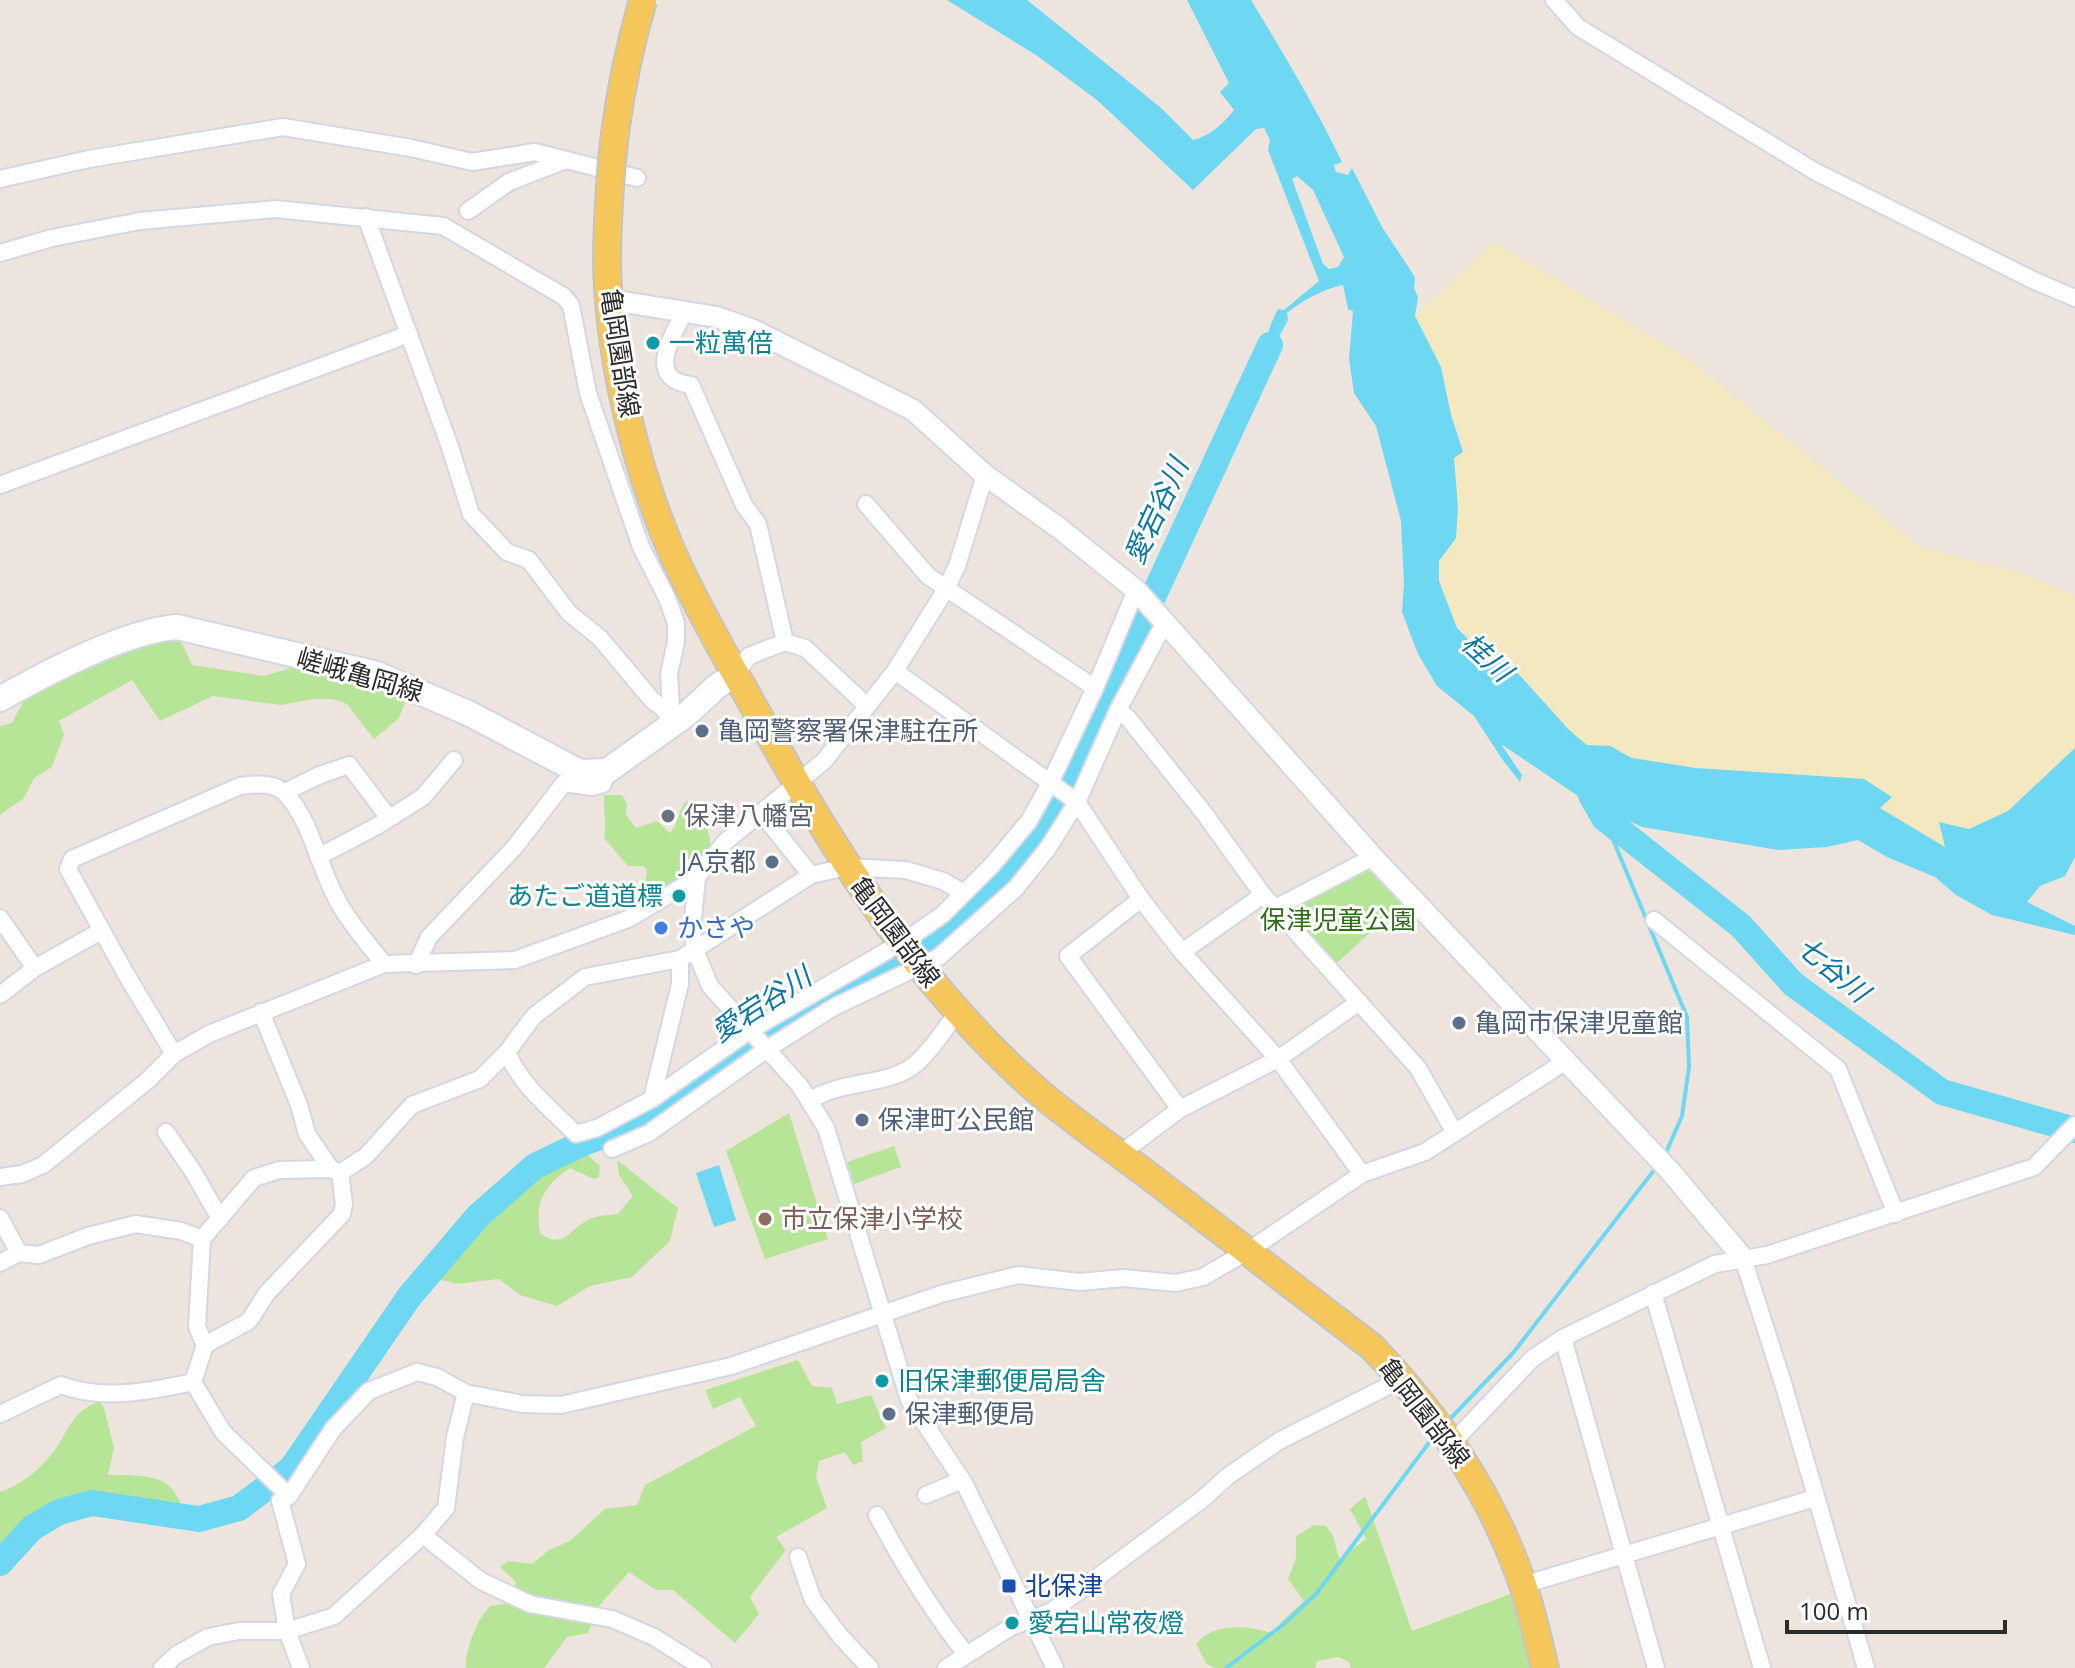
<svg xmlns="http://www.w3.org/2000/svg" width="2075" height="1668" viewBox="0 0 2075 1668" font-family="'Open Sans','Noto Sans JP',sans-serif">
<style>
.green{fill:#b7e598}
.sand{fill:#f3e8c0}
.water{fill:#6ed7f2;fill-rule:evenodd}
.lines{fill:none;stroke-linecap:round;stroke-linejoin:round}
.stream{stroke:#6ed7f2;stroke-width:4}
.river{stroke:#6ed7f2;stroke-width:26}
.minor-casing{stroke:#d2d7e4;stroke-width:20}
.tertiary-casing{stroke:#d2d7e4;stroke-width:24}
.secondary-casing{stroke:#d2d7e4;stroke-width:28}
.primary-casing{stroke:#c4c4c4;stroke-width:30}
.minor{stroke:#fff;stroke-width:16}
.tertiary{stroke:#fff;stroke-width:20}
.secondary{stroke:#fff;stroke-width:24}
.primary{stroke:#f5c75b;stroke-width:26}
.primary-bridge-casing{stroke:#c4c4c4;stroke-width:30;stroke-linecap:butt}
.primary-bridge{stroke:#f5c75b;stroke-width:26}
.culture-dot{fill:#0f9aa8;stroke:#fff;stroke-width:3}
.service-dot{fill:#5c6f8a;stroke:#fff;stroke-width:3}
.worship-dot{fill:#6b7280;stroke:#fff;stroke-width:3}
.shop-dot{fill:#3f7fe0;stroke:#fff;stroke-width:3}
.education-dot{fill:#8d6e63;stroke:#fff;stroke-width:3}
.transit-dot{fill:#1a4fb4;stroke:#fff;stroke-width:3}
.labels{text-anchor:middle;stroke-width:6;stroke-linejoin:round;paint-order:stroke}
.culture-label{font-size:26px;fill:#0d838f;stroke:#fff;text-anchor:start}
.street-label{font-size:26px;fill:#2b2b2b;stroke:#fff}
.service-label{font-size:26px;fill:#4e5e75;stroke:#fff;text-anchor:start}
.worship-label{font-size:26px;fill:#5b616d;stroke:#fff;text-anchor:start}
.park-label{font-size:26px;fill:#2f6b18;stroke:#fff}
.shop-label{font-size:26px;fill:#366cbe;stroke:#fff;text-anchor:start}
.education-label{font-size:26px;fill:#785e54;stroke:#fff;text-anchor:start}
.transit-label{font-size:26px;fill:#164399;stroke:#fff;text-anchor:start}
.water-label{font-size:28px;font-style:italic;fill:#0a76a1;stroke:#fff}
</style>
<rect width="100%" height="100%" fill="#ede5dd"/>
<!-- green -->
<g class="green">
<path d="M179,637L192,665L264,676L294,667L391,689L407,697L399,718L374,739L347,704L334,699H313L281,705L213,696L160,721L132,680L59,721L64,734L52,767L34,778L24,798L0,815V726L12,723L25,698L119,651Z"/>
<path d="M604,795H622L627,804L626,815L636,828L657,821L670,833C679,823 678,808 687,801L700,803L707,815C704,827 711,834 710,845C709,862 663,890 648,898L645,888L647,870L643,866H628L604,838C607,822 603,810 604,795Z"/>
<path d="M1362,869L1371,872L1401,904L1336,964L1293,917V908Z"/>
<path d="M789,1113L828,1239L765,1259L726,1151Z"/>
<path d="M894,1146L901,1167L854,1184L847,1162Z"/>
<path d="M582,1150L600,1166L599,1177L594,1179L570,1168C543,1186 535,1202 540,1233C565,1252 570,1226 592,1218C600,1215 610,1215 618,1214L633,1196L619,1175L617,1160L678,1208L670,1241L632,1277L590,1286L557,1306L520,1295L499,1279L456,1284L440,1279L512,1193L557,1162Z"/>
<path d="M798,1360L812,1386L832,1388L837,1404L871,1395L886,1428L861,1442L863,1461L853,1465L845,1452L819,1461L816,1477L827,1508L776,1537L786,1550L750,1597L759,1614L735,1643L673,1590H656L629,1572L599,1606L588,1633L567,1637L544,1668H466C465,1649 477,1620 490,1606L510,1603L516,1582L500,1567L508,1561L532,1564L549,1550L570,1541L605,1509L637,1505L645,1485L756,1426L740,1397L713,1409L705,1390Z"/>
<path d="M95,1403H101L104,1408L114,1448L108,1475C125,1475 151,1474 165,1483C175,1488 181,1505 187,1514L184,1523L177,1526L152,1514L120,1516L112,1510H84L77,1497H71L0,1556V1492C19,1486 38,1471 51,1455C68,1435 69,1414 95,1403Z"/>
<path d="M1365,1496L1412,1631L1510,1594L1533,1668H1351L1349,1662L1339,1657L1317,1661L1315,1668H1215L1206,1663L1196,1644C1217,1620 1250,1627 1276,1634L1280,1623L1304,1601L1288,1579L1296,1558V1536L1314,1525L1326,1526L1333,1535L1339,1559L1366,1539L1350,1509Z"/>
</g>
<!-- sand -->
<path class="sand" d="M1494,242L1690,360L1920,547L2017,572L2075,595V748L2008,811L1969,829L1946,848L1879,808L1892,797L1748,773L1696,768L1632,758L1610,746L1587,745L1569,730L1514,669L1477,648L1457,628L1439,581V561L1456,538L1458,508L1454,457L1460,436L1451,415L1441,367L1415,316Z"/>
<!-- water -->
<g class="water">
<path d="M947,0H1027L1160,107L1193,140C1210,136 1223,124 1234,110L1220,92L1229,83L1187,0H1251C1283,53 1315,106 1342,162L1334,165L1336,172L1348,175L1352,168L1382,227L1415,277L1414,288L1418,297L1415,316L1441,367L1451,415L1463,452L1454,458L1458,508L1456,538L1439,561V581L1457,628L1477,648L1514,669L1569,730L1587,745L1610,746L1632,758L1696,768L1864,779L1892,797L1880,808L1945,847L1939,822L1969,829L2008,811L2075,748V857L2065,876L2040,886L2027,902L2075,926V935L1992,915L1956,895L1935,877L1887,857L1858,840L1827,847L1778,850L1642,827L1622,818L1621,821L1679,866L1680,876L1634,845L1584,800L1501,744L1522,775L1520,782L1502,759L1474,716L1437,686L1418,654L1402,612L1404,584L1401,521L1376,426L1354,393L1349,359L1353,311L1348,309L1343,285C1323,289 1303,300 1287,313L1288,320L1259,374L1252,376C1255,365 1263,356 1265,346C1269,329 1270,325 1278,309L1284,310L1319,281L1268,150L1270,140L1264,128L1256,129L1193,190L1097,100L1036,55ZM1297,176L1313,190L1344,257L1338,267L1329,269L1323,264L1292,179Z"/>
<path d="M719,1165L736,1220L714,1227L696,1173Z"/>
</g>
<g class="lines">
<!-- stream -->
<g class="stream">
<path d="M1604,818L1687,1017L1689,1067L1682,1116L1665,1155"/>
<path d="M1448,1421L1513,1353L1658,1165"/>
<path d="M1226,1668L1284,1624L1317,1593L1434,1436"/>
</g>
<!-- river -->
<g class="river">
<path d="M1591,795L1604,818L1741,926L1793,984L1942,1092L2075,1130"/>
<path d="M0,1563L32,1528L59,1512L92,1503L199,1519L239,1508L291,1469L409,1297L478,1216L535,1166L583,1143L644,1120L806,1009L888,963L933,941L976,907L1048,817L1068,780L1270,345"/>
</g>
<!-- minor casing -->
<g class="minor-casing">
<g id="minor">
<path d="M1554,0L1578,27L1816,172L2035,281L2075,298"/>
<path d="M0,179L89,159L283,127L411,148L472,162L535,152L637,178"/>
<path d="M468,211L509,182L566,160"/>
<path d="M366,217L450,447L471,514L507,552L529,560L569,613L600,638L652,700L664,709L671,723"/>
<path d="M0,253L52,238L140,221L276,209L443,226L563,296L571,305L588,393L641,547L667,598L676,623V642L669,674L672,724"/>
<path d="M685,310C673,336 644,379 691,385L744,505L758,524L785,642"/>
<path d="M985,475L957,566L946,589L895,671L824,761L725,842L704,868L697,878L692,929L695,950L710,986L800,1086L826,1128L909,1400L964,1483L1055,1668"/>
<path d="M0,485L409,334"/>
<path d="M866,504L928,576L1095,688"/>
<path d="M895,671L1077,802L1141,899L1182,952L1278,1059L1362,1174"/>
<path d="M736,674L749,656L785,642L805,648L866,705"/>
<path d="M1118,710L1128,718L1204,813L1263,895L1418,1068L1455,1133"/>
<path d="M285,792L320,775L349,765L389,818"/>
<path d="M762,814L811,875"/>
<path d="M318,857L377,826L423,797L454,760"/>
<path d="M1141,899L1068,956L1180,1109"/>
<path d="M1277,907L1373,857"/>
<path d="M0,918L35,968"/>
<path d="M1654,920L1838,1069L1896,1214"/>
<path d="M1182,952L1263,895"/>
<path d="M416,965L429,937L514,848L564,783L592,787L603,784L607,771"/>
<path d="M0,995L35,968L101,931"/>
<path d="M261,1012L299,1105L307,1134L331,1169"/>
<path d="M507,1052C520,1085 551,1109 576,1134L597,1128L652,1099L680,984V959"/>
<path d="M174,1054L127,976L68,869L72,859L240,786C255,784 275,782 286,794C312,822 320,872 340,905C352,926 369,945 384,964"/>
<path d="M652,1099L749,1031L909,938L942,915L993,864L1029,821L1050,783L1095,688L1136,590"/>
<path d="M811,1100C842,1080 886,1086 913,1066C931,1052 944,1029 958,1012"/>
<path d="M166,1132L194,1173L220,1219"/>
<path d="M612,1149L649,1133L767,1049L834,1007L939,957L1016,888L1048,848L1077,802L1118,710L1165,622"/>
<path d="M1120,1154L1180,1109L1278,1059L1359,1002"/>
<path d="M340,1173L366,1156L412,1105L480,1079L507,1052L534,1016L585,977L680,959L811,875L846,867L906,870L943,881L964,893"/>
<path d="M0,1177L22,1174L43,1165L147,1081L174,1054L209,1034L384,964L515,960L628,919L697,878"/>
<path d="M0,1218L19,1253"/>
<path d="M202,1239L197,1327L205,1345"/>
<path d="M1743,1258L1783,1383L1866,1668"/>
<path d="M0,1263L19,1253L39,1255L88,1236L136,1224L181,1231L202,1239L254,1178L279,1170L331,1169L340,1173"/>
<path d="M1653,1293L1762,1668"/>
<path d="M1563,1338L1656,1668"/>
<path d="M0,1414L61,1385C102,1401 151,1391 193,1382"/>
<path d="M1453,1442L1533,1358L1563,1338L1715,1264L1767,1255L2034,1167L2075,1125"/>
<path d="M926,1495L962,1480"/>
<path d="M289,1496L223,1432L193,1382L205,1345L249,1321L267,1293L342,1214L344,1204L340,1173"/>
<path d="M877,1515C903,1564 931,1610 966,1654"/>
<path d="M423,1535L481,1581L530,1604L612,1619L654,1637L703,1668"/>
<path d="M798,1557L813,1600L841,1637L870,1668"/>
<path d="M1523,1585L1815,1498"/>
<path d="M162,1668L176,1655L208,1637L239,1631H287L334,1616L423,1535L446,1508L455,1437L466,1393"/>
<path d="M301,1668L287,1631L281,1594L297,1564L280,1501L289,1496L333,1429L369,1391L417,1372L437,1377L466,1393L522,1404L561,1405L731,1366L941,1294L1018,1275L1080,1282L1123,1278L1176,1283L1203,1277L1248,1251L1362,1174L1425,1152L1566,1061"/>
<path d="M946,1668L1011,1627L1052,1611L1204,1498L1228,1476L1279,1441L1402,1379"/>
</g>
</g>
<!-- tertiary casing -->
<g class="tertiary-casing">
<path id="tertiary" d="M611,300L717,317L753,330L913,410L985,475L1059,528L1136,590L1373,857L1670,1171L1743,1258"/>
</g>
<!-- secondary casing -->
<g class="secondary-casing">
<path id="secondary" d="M0,699C46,673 125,631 177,627L377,674L468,713L580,772L607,771L687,714L716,687L736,674"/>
</g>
<!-- primary casing -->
<g class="primary-casing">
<path id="primary" d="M607,255C607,353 637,477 678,565C702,617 732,667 760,718C836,856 921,990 1041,1094C1078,1125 1119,1153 1157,1182C1229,1237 1300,1292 1372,1347C1439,1417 1491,1492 1523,1585C1532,1612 1538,1640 1545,1668"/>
</g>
<!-- minor -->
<use href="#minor" class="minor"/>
<!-- tertiary -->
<use href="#tertiary" class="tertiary"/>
<!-- secondary -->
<use href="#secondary" class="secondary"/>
<!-- primary -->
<use href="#primary" class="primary"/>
<!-- primary-bridge casing -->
<g class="primary-bridge-casing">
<path id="primary-bridge" d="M607,255C609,162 617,90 643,0"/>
</g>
<!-- primary-bridge -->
<use href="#primary-bridge" class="primary-bridge"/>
</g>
<!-- markers -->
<g class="culture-dot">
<circle cx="653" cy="343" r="8"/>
<circle cx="679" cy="896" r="8"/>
<circle cx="882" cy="1381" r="8"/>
<circle cx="1012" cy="1623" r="8"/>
</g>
<g class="service-dot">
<circle cx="702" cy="731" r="8"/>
<circle cx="772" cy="862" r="8"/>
<circle cx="1459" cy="1023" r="8"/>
<circle cx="862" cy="1120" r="8"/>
<circle cx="889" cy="1414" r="8"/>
</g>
<circle class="worship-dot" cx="668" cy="816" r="8"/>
<circle class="shop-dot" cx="661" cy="928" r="8"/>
<circle class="education-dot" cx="765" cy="1219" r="8"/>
<rect class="transit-dot" x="1001" y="1578" width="16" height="16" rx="4"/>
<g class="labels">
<!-- culture labels -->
<g class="culture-label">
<text x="669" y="352">一粒萬倍</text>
<text x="663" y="905" text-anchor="end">あたご道道標</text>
<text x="898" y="1390">旧保津郵便局局舎</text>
<text x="1028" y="1632">愛宕山常夜燈</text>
</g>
<!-- street labels -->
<g class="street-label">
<text transform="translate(620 353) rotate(81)" y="9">亀岡園部線</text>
<text transform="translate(360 675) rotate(16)" y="9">嵯峨亀岡線</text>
<text transform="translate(895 932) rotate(53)" y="9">亀岡園部線</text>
<text transform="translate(1424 1413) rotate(52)" y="9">亀岡園部線</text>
</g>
<!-- service labels -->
<g class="service-label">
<text x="718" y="740">亀岡警察署保津駐在所</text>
<text x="756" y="871" text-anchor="end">JA京都</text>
<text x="1475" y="1032">亀岡市保津児童館</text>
<text x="878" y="1129">保津町公民館</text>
<text x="905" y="1423">保津郵便局</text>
</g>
<!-- worship labels -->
<g class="worship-label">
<text x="684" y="825">保津八幡宮</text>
</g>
<!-- park labels -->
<g class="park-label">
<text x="1338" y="929">保津児童公園</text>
</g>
<!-- shop labels -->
<g class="shop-label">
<text x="677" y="937">かさや</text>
</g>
<!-- education labels -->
<g class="education-label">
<text x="781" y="1228">市立保津小学校</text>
</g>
<!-- transit labels -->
<g class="transit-label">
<text x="1025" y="1595">北保津</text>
</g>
<!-- water labels -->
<g class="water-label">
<text transform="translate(1156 511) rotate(-65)" y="10">愛宕谷川</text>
<text transform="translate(1487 657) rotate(42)" y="10">桂川</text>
<text transform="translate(1833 969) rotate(40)" y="10">七谷川</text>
<text transform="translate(761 1004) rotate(-33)" y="10">愛宕谷川</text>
</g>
</g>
<!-- scale -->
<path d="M1787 1620v12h218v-12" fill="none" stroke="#2b2b2b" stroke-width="4"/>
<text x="1799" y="1620" font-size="24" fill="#2b2b2b" stroke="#ffffff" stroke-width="6" paint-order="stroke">100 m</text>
</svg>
